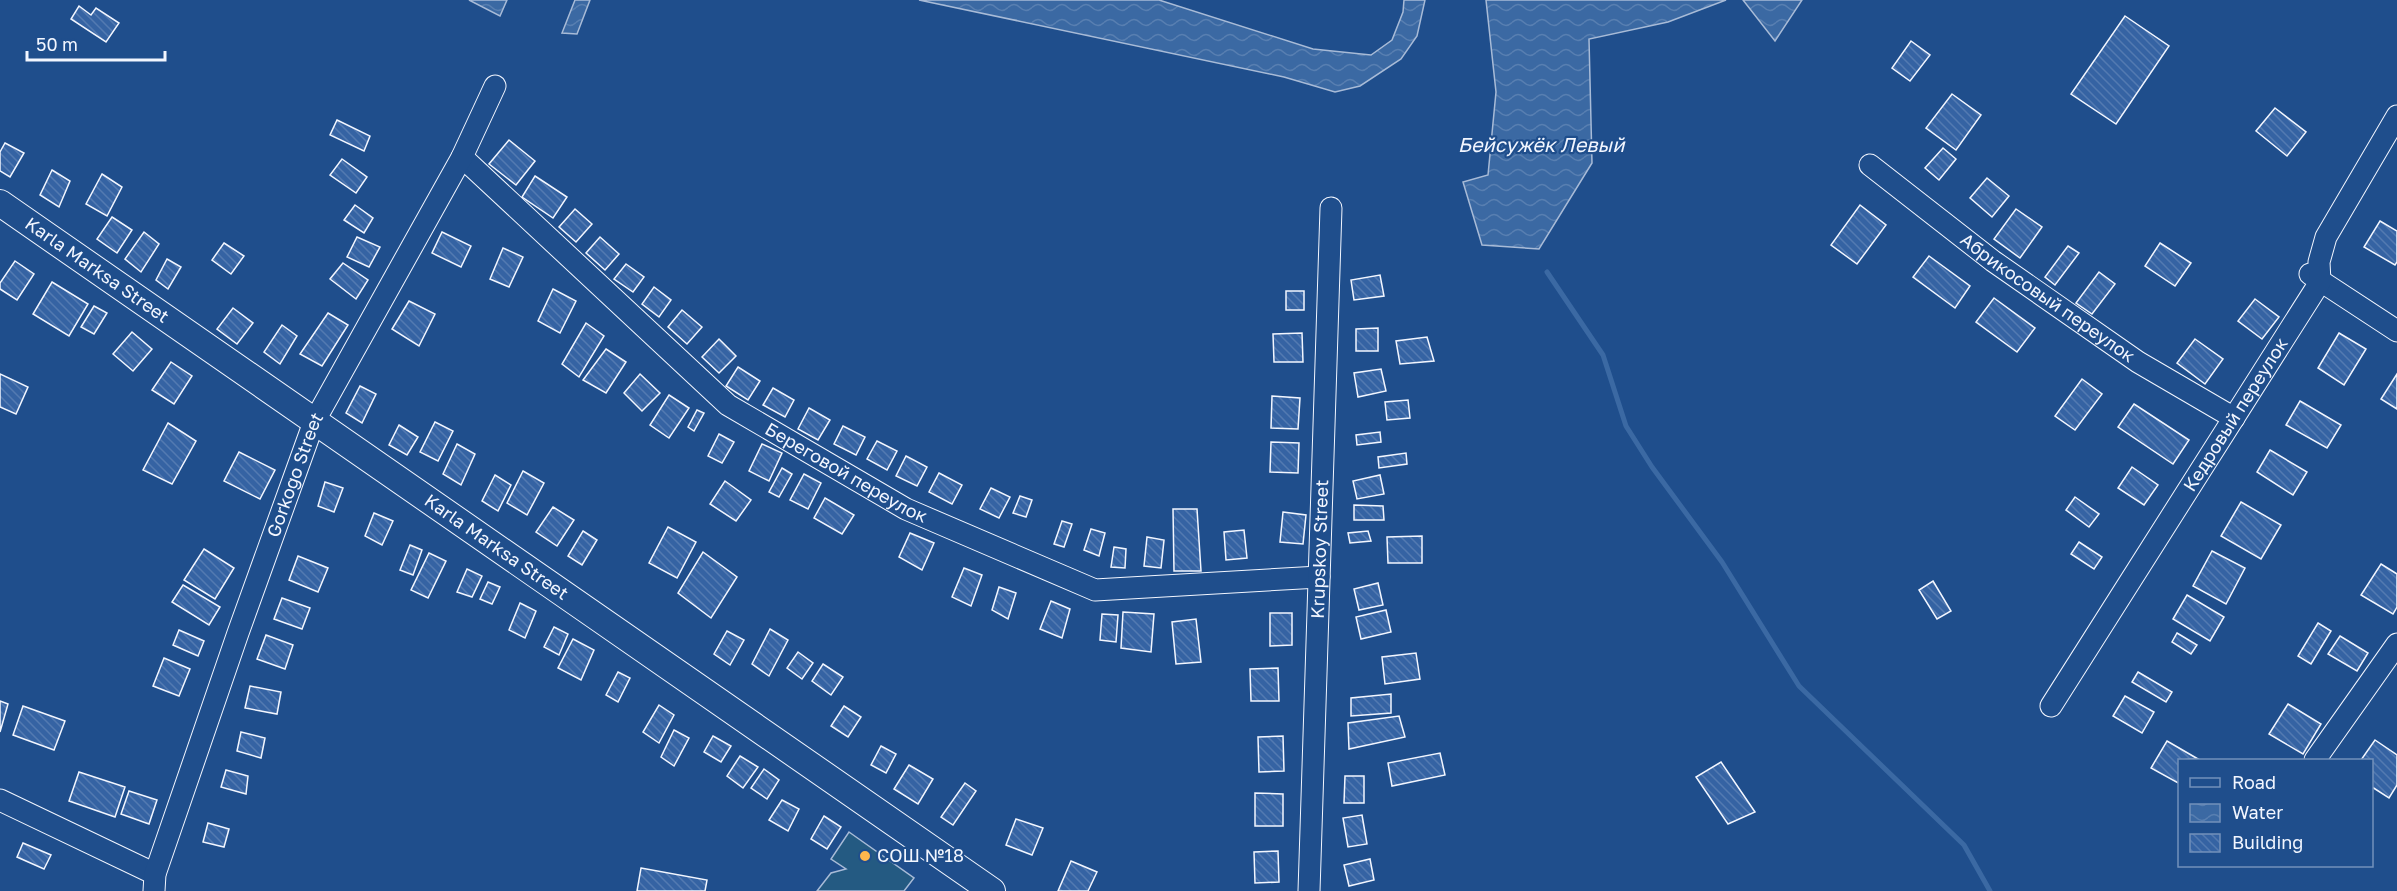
<svg xmlns="http://www.w3.org/2000/svg" width="2397" height="891" viewBox="0 0 2397 891" font-family="'Golos Text',sans-serif">
<style>
.grass{fill:#245a82;stroke:#a8bbd7;stroke-width:1.5}
.water{fill:url(#water-waves);stroke:#a8bbd7;stroke-width:1.5}
.lines{fill:none;stroke-linecap:round;stroke-linejoin:round}
.stream{stroke:#3b69a3;stroke-width:5}
.building{fill:url(#building-back-hatch);stroke:#f2f6ff;stroke-width:1.5}
.minor-casing{stroke:#f2f6ff;stroke-width:23}
.major-casing{stroke:#f2f6ff;stroke-width:28}
.minor{stroke:#1f4e8c;stroke-width:21}
.major{stroke:#1f4e8c;stroke-width:26}
.poi-dot{fill:#ffb74d;stroke:#1f4e8c;stroke-width:2}
.labels{text-anchor:middle;stroke-width:4.5;stroke-linejoin:round;paint-order:stroke}
.street-label{font-size:18px;fill:#f2f6ff;stroke:#1f4e8c}
.poi-label{font-size:18px;fill:#f2f6ff;stroke:#1f4e8c;text-anchor:start}
.water-label{font-size:20px;font-style:italic;fill:#f2f6ff;stroke:#1f4e8c}
</style>
<defs>
<pattern id="water-waves" width="16" height="10" patternUnits="userSpaceOnUse" patternTransform="scale(1.5)"><rect width="16" height="10" fill="#3b69a3"/><path d="M0 5q4-4 8 0t8 0" fill="none" stroke="#587fb1"/></pattern>
<pattern id="building-back-hatch" width="6" height="6" patternUnits="userSpaceOnUse" patternTransform="scale(1.5)"><rect width="6" height="6" fill="#3563a3"/><path d="M-1 5l2 2M0 0l6 6M5-1l2 2" fill="none" stroke="#537ab1"/></pattern>
</defs>
<rect width="100%" height="100%" fill="#1f4e8c"/>
<!-- grass -->
<path class="grass" d="M849,832L914,878L904,891H817L831,873L846,869L831,859Z"/>
<!-- water -->
<g class="water">
<path d="M469,0H507L500,16Z"/>
<path d="M575,0H590L577,34L562,33Z"/>
<path d="M919,0H1159L1313,49L1371,55L1392,40L1403,12L1404,0H1425L1417,36L1401,59L1360,86L1335,92L1284,77Z"/>
<path d="M1486,0H1726L1668,22L1589,39L1592,163L1539,249L1482,245L1463,182L1488,175L1496,92Z"/>
<path d="M1743,0H1802L1775,41Z"/>
</g>
<g class="lines">
<!-- stream -->
<path class="stream" d="M1547,272L1603,355L1626,426L1652,467L1722,562L1799,686L1964,845L1990,891"/>
</g>
<!-- building -->
<g class="building">
<path d="M79,6L91,15L96,8L119,23L106,42L71,19Z"/>
<path d="M2125,16L2169,46L2116,124L2071,94Z"/>
<path d="M1911,41L1930,55L1910,81L1892,68Z"/>
<path d="M1952,94L1981,115L1956,150L1926,128Z"/>
<path d="M2275,108L2306,132L2287,156L2256,131Z"/>
<path d="M337,120L370,136L364,151L330,135Z"/>
<path d="M509,140L535,161L516,185L489,164Z"/>
<path d="M5,143L24,153L10,177L0,171V152Z"/>
<path d="M1943,148L1956,159L1939,180L1925,168Z"/>
<path d="M342,159L367,177L356,193L330,175Z"/>
<path d="M52,170L70,181L59,207L40,195Z"/>
<path d="M102,174L122,187L107,216L86,204Z"/>
<path d="M535,176L567,197L553,218L522,197Z"/>
<path d="M1987,178L2009,196L1992,217L1970,198Z"/>
<path d="M355,205L373,218L364,233L344,220Z"/>
<path d="M1860,205L1886,225L1857,264L1831,245Z"/>
<path d="M575,209L592,224L576,242L559,227Z"/>
<path d="M2016,209L2042,227L2020,258L1994,239Z"/>
<path d="M112,217L132,230L117,253L97,239Z"/>
<path d="M2380,221L2397,231V262L2395,265L2364,247Z"/>
<path d="M144,232L159,244L141,272L125,259Z"/>
<path d="M442,232L471,246L461,267L432,253Z"/>
<path d="M357,237L380,247L369,267L347,257Z"/>
<path d="M600,237L619,254L605,270L586,253Z"/>
<path d="M224,243L244,256L231,274L212,260Z"/>
<path d="M2160,243L2191,263L2175,286L2145,266Z"/>
<path d="M2068,246L2079,253L2055,285L2045,277Z"/>
<path d="M503,248L523,257L509,287L490,279Z"/>
<path d="M1929,256L1970,286L1955,308L1913,277Z"/>
<path d="M167,259L181,267L168,289L156,280Z"/>
<path d="M15,261L34,274L17,300L0,289V283Z"/>
<path d="M343,263L368,280L356,299L330,279Z"/>
<path d="M626,264L644,277L633,292L614,279Z"/>
<path d="M2099,272L2115,284L2092,314L2076,303Z"/>
<path d="M1380,275L1384,296L1354,300L1351,280Z"/>
<path d="M52,282L88,304L69,336L33,314Z"/>
<path d="M654,287L671,300L659,317L642,304Z"/>
<path d="M553,289L576,301L560,333L538,321Z"/>
<rect x="1286" y="291" width="18" height="19"/>
<path d="M1994,298L2035,328L2017,352L1976,322Z"/>
<path d="M2255,299L2279,317L2262,339L2238,321Z"/>
<path d="M409,301L435,314L419,346L392,329Z"/>
<path d="M94,306L107,313L94,334L81,327Z"/>
<path d="M233,308L253,323L237,344L217,329Z"/>
<path d="M682,310L702,327L687,344L668,327Z"/>
<path d="M328,313L348,325L322,366L300,354Z"/>
<path d="M586,323L604,336L579,377L562,364Z"/>
<path d="M282,325L297,336L280,364L264,352Z"/>
<path d="M1378,328V351H1356V329Z"/>
<path d="M132,332L152,349L133,371L113,354Z"/>
<path d="M1302,333L1303,362H1274L1273,334Z"/>
<path d="M2339,333L2366,349L2344,385L2318,368Z"/>
<path d="M1427,337L1434,361L1400,364L1396,341Z"/>
<path d="M719,339L736,356L719,373L702,357Z"/>
<path d="M2195,339L2223,359L2205,384L2177,363Z"/>
<path d="M606,349L626,362L606,393L583,380Z"/>
<path d="M171,362L192,376L174,404L152,390Z"/>
<path d="M738,367L760,381L748,400L726,386Z"/>
<path d="M1381,369L1386,391L1358,397L1354,373Z"/>
<path d="M0,374L28,387L16,414L0,407Z"/>
<path d="M640,374L660,393L642,411L624,393Z"/>
<path d="M2397,374V409L2381,399Z"/>
<path d="M2082,379L2102,394L2075,430L2055,416Z"/>
<path d="M360,386L376,394L362,423L346,413Z"/>
<path d="M773,388L794,400L785,417L763,405Z"/>
<path d="M669,395L689,408L669,438L650,425Z"/>
<path d="M1272,396L1300,398L1298,429L1271,428Z"/>
<path d="M1408,400L1410,418L1387,420L1385,402Z"/>
<path d="M2300,401L2341,425L2327,448L2286,425Z"/>
<path d="M2134,404L2189,440L2173,464L2118,427Z"/>
<path d="M809,408L830,420L818,440L798,429Z"/>
<path d="M697,410L704,413L694,431L688,427Z"/>
<path d="M435,422L453,431L438,461L420,452Z"/>
<path d="M168,423L196,441L172,484L143,470Z"/>
<path d="M399,425L418,437L407,455L389,445Z"/>
<path d="M843,426L865,437L856,455L834,444Z"/>
<path d="M1380,432L1381,442L1357,445L1356,435Z"/>
<path d="M719,434L734,442L722,463L708,456Z"/>
<path d="M877,441L897,451L887,470L867,459Z"/>
<path d="M1271,442L1299,443L1298,473L1270,472Z"/>
<path d="M457,444L475,454L461,485L443,474Z"/>
<path d="M762,444L782,453L769,481L749,471Z"/>
<path d="M2270,450L2307,472L2293,495L2257,472Z"/>
<path d="M239,452L275,470L260,499L224,481Z"/>
<path d="M1406,453L1407,464L1379,468L1378,457Z"/>
<path d="M906,456L927,467L917,486L896,476Z"/>
<path d="M2132,467L2158,485L2144,505L2118,488Z"/>
<path d="M782,468L792,474L779,497L769,492Z"/>
<path d="M523,471L544,483L527,515L507,503Z"/>
<path d="M939,473L962,485L952,504L929,492Z"/>
<path d="M804,474L821,483L808,509L790,500Z"/>
<path d="M495,475L511,485L498,511L482,501Z"/>
<path d="M1380,475L1384,494L1357,499L1353,481Z"/>
<path d="M725,481L751,500L736,521L710,504Z"/>
<path d="M325,482L343,488L334,512L318,506Z"/>
<path d="M991,488L1010,497L999,518L980,509Z"/>
<path d="M1020,496L1032,500L1026,517L1013,513Z"/>
<path d="M2075,497L2099,514L2089,527L2066,510Z"/>
<path d="M825,498L854,515L842,534L814,518Z"/>
<path d="M2241,502L2281,525L2261,559L2221,536Z"/>
<path d="M1354,505L1383,506L1384,520H1354Z"/>
<path d="M553,507L574,520L557,546L536,532Z"/>
<path d="M1173,509H1197L1201,571H1174Z"/>
<path d="M1283,512L1306,515L1303,544L1280,542Z"/>
<path d="M374,513L393,521L382,545L365,536Z"/>
<path d="M1062,521L1072,524L1064,547L1054,544Z"/>
<path d="M668,527L696,542L677,578L649,563Z"/>
<path d="M1091,529L1105,533L1099,556L1084,550Z"/>
<path d="M1244,530L1247,558L1226,560L1224,532Z"/>
<path d="M583,531L597,540L582,565L568,556Z"/>
<path d="M1368,531L1371,541L1350,543L1348,533Z"/>
<path d="M910,533L934,543L922,570L899,557Z"/>
<path d="M1422,536V563H1388L1387,537Z"/>
<path d="M1147,537L1164,540L1161,568L1144,566Z"/>
<path d="M2079,542L2102,557L2094,569L2071,554Z"/>
<path d="M410,545L422,550L413,575L400,570Z"/>
<path d="M1114,547L1126,549L1125,568L1111,567Z"/>
<path d="M204,549L234,568L215,599L184,580Z"/>
<path d="M2212,551L2245,568L2226,604L2193,586Z"/>
<path d="M703,552L737,577L711,618L678,593Z"/>
<path d="M429,553L446,561L428,598L411,590Z"/>
<path d="M298,556L328,568L318,592L289,580Z"/>
<path d="M2381,564L2397,574V607L2393,614L2361,595Z"/>
<path d="M964,568L982,575L971,606L952,597Z"/>
<path d="M467,569L482,576L472,597L457,592Z"/>
<path d="M1933,581L1951,611L1937,619L1919,590Z"/>
<path d="M488,582L500,587L492,604L480,599Z"/>
<path d="M1378,583L1383,605L1359,610L1354,589Z"/>
<path d="M183,585L220,607L209,625L172,602Z"/>
<path d="M999,587L1016,593L1008,619L992,610Z"/>
<path d="M2187,595L2224,617L2210,641L2173,619Z"/>
<path d="M282,598L310,608L302,629L274,619Z"/>
<path d="M1051,601L1070,609L1062,638L1040,629Z"/>
<path d="M520,603L536,611L525,638L509,630Z"/>
<path d="M1386,610L1391,632L1361,639L1356,617Z"/>
<path d="M1123,612L1154,614L1151,652L1121,648Z"/>
<path d="M1270,613H1292V645L1270,646Z"/>
<path d="M1102,614L1118,615L1116,642L1100,640Z"/>
<path d="M1196,619L1201,662L1176,664L1172,622Z"/>
<path d="M2318,623L2331,631L2311,664L2298,656Z"/>
<path d="M554,627L568,634L559,655L544,647Z"/>
<path d="M770,629L788,640L769,676L752,664Z"/>
<path d="M179,630L204,641L198,656L173,645Z"/>
<path d="M727,631L744,640L730,665L714,654Z"/>
<path d="M2177,633L2197,645L2191,654L2172,642Z"/>
<path d="M266,635L293,645L285,669L257,659Z"/>
<path d="M2340,636L2368,653L2357,671L2328,654Z"/>
<path d="M573,639L594,650L581,680L558,668Z"/>
<path d="M798,652L813,663L802,679L787,668Z"/>
<path d="M1416,653L1420,679L1385,684L1382,657Z"/>
<path d="M164,658L190,669L179,696L153,686Z"/>
<path d="M823,664L843,677L831,695L812,681Z"/>
<path d="M1278,668L1279,701H1251L1250,669Z"/>
<path d="M618,672L630,678L618,702L606,695Z"/>
<path d="M2138,672L2172,692L2166,702L2132,682Z"/>
<path d="M250,686L281,692L277,714L245,708Z"/>
<path d="M1391,694V713L1351,716V698Z"/>
<path d="M2125,696L2154,712L2142,733L2113,716Z"/>
<path d="M0,701L8,704L0,732Z"/>
<path d="M2288,704L2321,724L2303,754L2269,734Z"/>
<path d="M659,705L674,715L659,743L643,732Z"/>
<path d="M23,706L65,721L54,750L13,735Z"/>
<path d="M844,706L861,717L848,737L831,726Z"/>
<path d="M1399,716L1405,737L1349,749L1348,723Z"/>
<path d="M674,730L689,738L674,766L661,757Z"/>
<path d="M241,732L265,738L261,758L237,751Z"/>
<path d="M713,736L731,746L721,762L704,752Z"/>
<path d="M1283,736L1284,771L1259,772L1258,737Z"/>
<path d="M2375,740L2397,755V785L2389,798L2372,787V760H2361Z"/>
<path d="M2167,741L2198,759L2180,760V784L2151,768Z"/>
<path d="M881,746L896,754L886,773L871,765Z"/>
<path d="M1440,753L1445,775L1392,786L1388,763Z"/>
<path d="M740,756L758,767L743,788L727,776Z"/>
<path d="M1721,762L1755,812L1728,824L1696,777Z"/>
<path d="M909,765L933,779L918,804L894,789Z"/>
<path d="M764,769L779,780L767,799L751,788Z"/>
<path d="M226,770L248,776L246,794L221,787Z"/>
<path d="M79,772L125,787L115,817L69,801Z"/>
<path d="M1345,776H1364V803H1344Z"/>
<path d="M965,783L976,791L953,825L941,817Z"/>
<path d="M129,791L157,800L149,824L121,814Z"/>
<path d="M1255,793L1283,794V826H1255Z"/>
<path d="M782,800L799,809L788,831L769,820Z"/>
<path d="M1362,815L1367,844L1348,847L1343,818Z"/>
<path d="M824,816L841,827L827,849L811,839Z"/>
<path d="M1016,819L1043,828L1032,855L1006,845Z"/>
<path d="M208,823L229,829L224,847L203,842Z"/>
<path d="M23,843L51,855L44,869L17,857Z"/>
<path d="M1278,851L1279,882L1255,883L1254,852Z"/>
<path d="M1370,859L1374,880L1349,886L1344,865Z"/>
<path d="M1071,861L1097,872L1088,891H1058Z"/>
<path d="M641,868L707,880L705,891H637Z"/>
</g>
<g class="lines">
<!-- minor casing -->
<g class="minor-casing">
<g id="minor">
<path id="s1" d="M462,157L728,405L906,509L1095,590L1319,577"/>
<path id="s2" d="M1870,165L1993,261L2138,362L2234,418"/>
<path d="M2310,274L2397,331"/>
<path id="s3" d="M2051,706L2320,282L2319,262L2326,237L2397,116"/>
<path d="M2315,760L2397,644"/>
<path d="M0,800L155,874"/>
<path id="s4" d="M154,891L155,874L238,633L314,422L462,157L495,86"/>
<path id="s5" d="M1309,891L1331,208"/>
</g>
</g>
<!-- major casing -->
<g class="major-casing">
<g id="major">
<path id="s6" d="M0,203L992,891"/>
</g>
</g>
<!-- minor -->
<use href="#minor" class="minor"/>
<!-- major -->
<use href="#major" class="major"/>
</g>
<!-- markers -->
<circle class="poi-dot" cx="865" cy="856" r="6"/>
<g class="labels">
<!-- street labels -->
<g class="street-label">
<text dy="6" stroke="none"><textPath href="#s6" startOffset="118">Karla Marksa Street</textPath></text>
<text dy="6" stroke="none"><textPath href="#s2" startOffset="222">Абрикосовый переулок</textPath></text>
<text dy="6" stroke="none"><textPath href="#s3" startOffset="345">Кедровый переулок</textPath></text>
<text dy="6" stroke="none"><textPath href="#s1" startOffset="500">Береговой переулок</textPath></text>
<text dy="6" stroke="none"><textPath href="#s4" startOffset="440">Gorkogo Street</textPath></text>
<text dy="6" stroke="none"><textPath href="#s6" startOffset="604">Karla Marksa Street</textPath></text>
<text dy="6" stroke="none"><textPath href="#s5" startOffset="342">Krupskoy Street</textPath></text>
</g>
<!-- poi labels -->
<g class="poi-label">
<text x="877" y="862">СОШ №18</text>
</g>
<!-- water labels -->
<g class="water-label">
<text x="1541" y="152">Бейсужёк Левый</text>
</g>
</g>
<!-- legend -->
<rect x="2178" y="759" width="195" height="108" fill="#1f4e8c" stroke="#7391ba" stroke-width="1.5"/>
<rect x="2190" y="778" width="30" height="9" fill="#1f4e8c" stroke="#7391ba" stroke-width="1.5"/>
<text x="2232" y="789" font-size="18" fill="#f2f6ff">Road</text>
<rect x="2190" y="804" width="30" height="18" fill="url(#water-waves)" stroke="#7391ba" stroke-width="1.5"/>
<text x="2232" y="819" font-size="18" fill="#f2f6ff">Water</text>
<rect x="2190" y="834" width="30" height="18" fill="url(#building-back-hatch)" stroke="#7391ba" stroke-width="1.5"/>
<text x="2232" y="849" font-size="18" fill="#f2f6ff">Building</text>
<!-- scale -->
<path d="M27 51v9h138v-9" fill="none" stroke="#f2f6ff" stroke-width="3"/>
<text x="36" y="51" font-size="18" fill="#f2f6ff" stroke="#1f4e8c" stroke-width="4.5" paint-order="stroke">50 m</text>
</svg>
